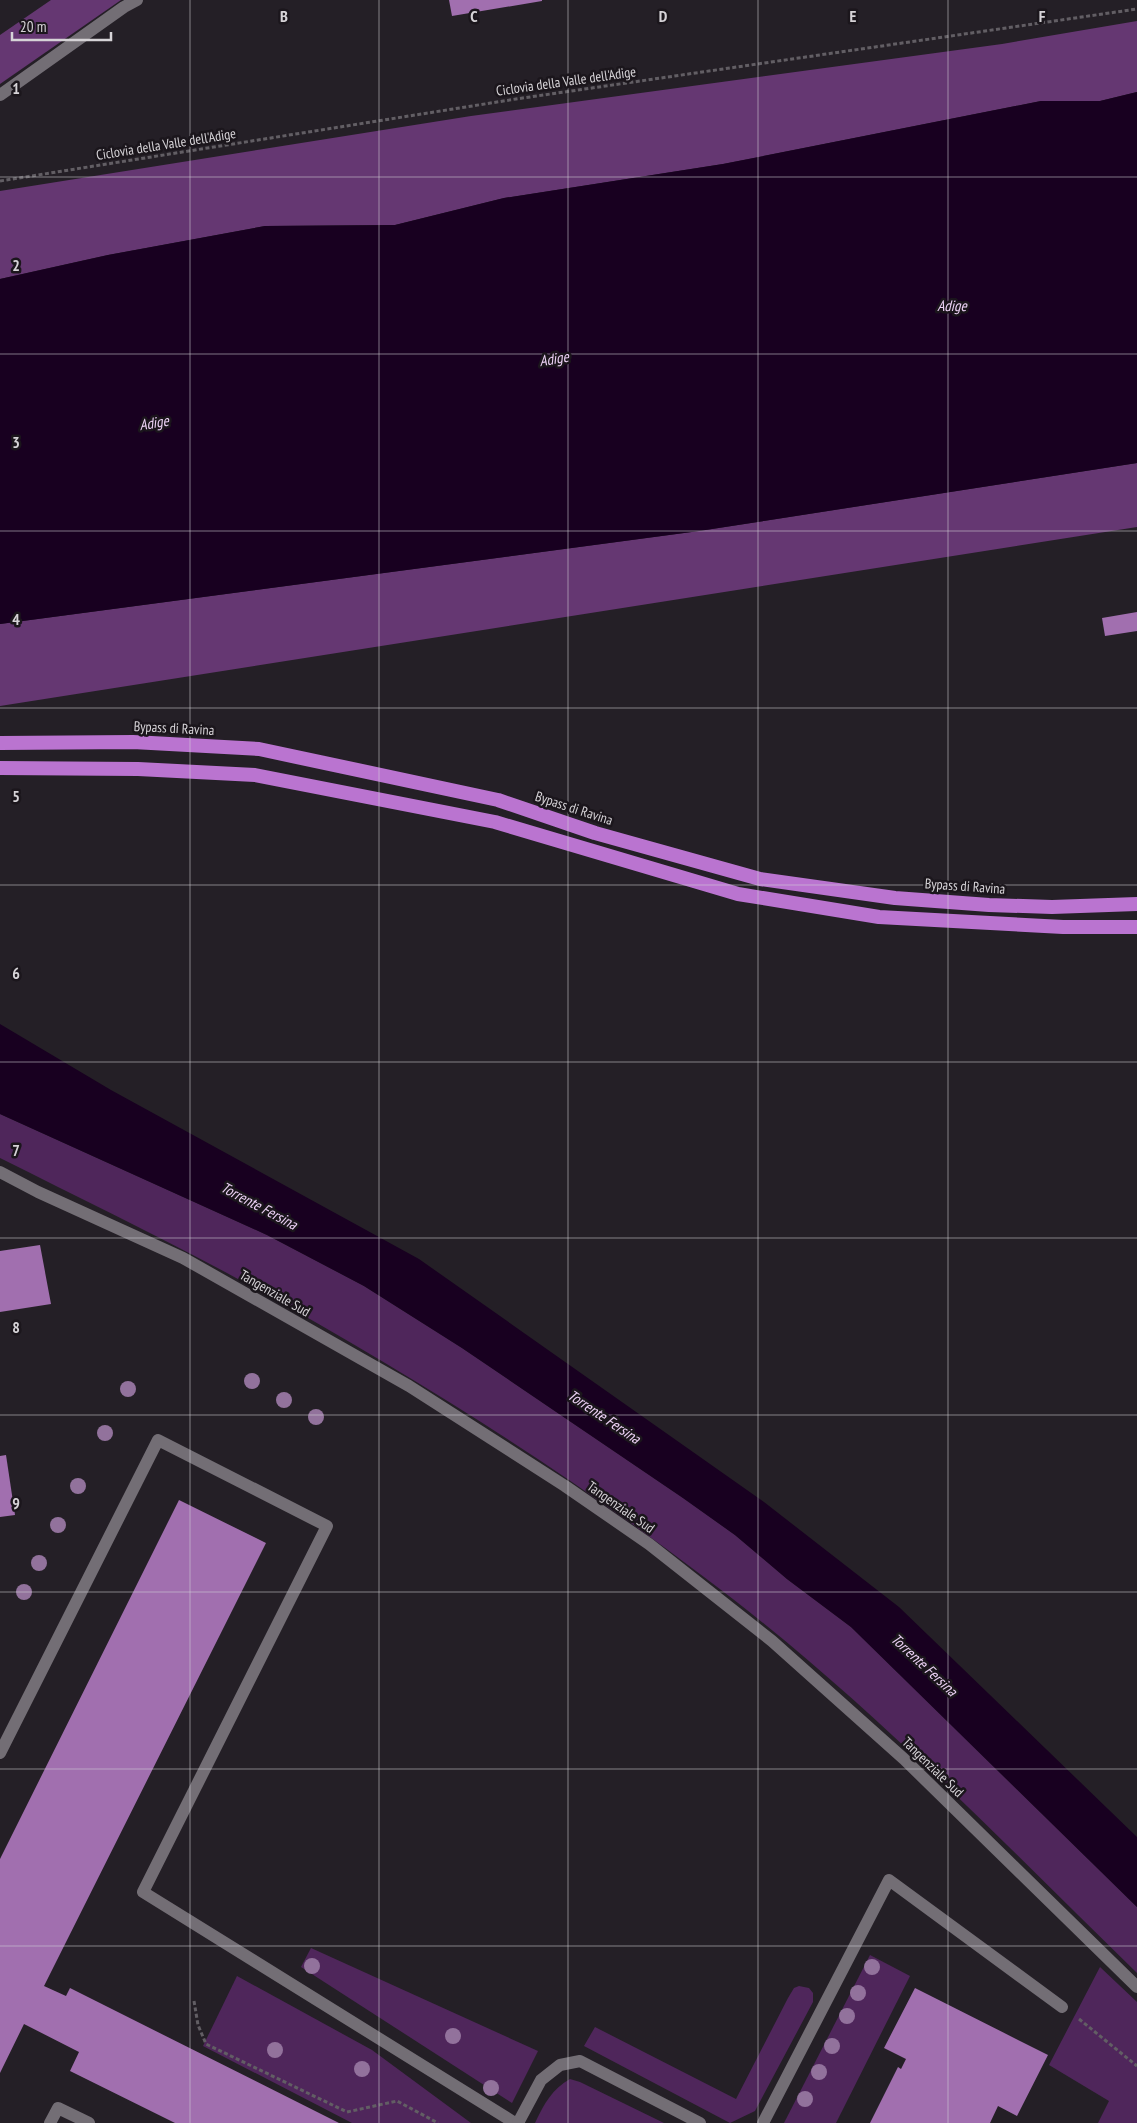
<svg xmlns="http://www.w3.org/2000/svg" width="1137" height="2123" viewBox="0 0 1137 2123" font-family="'PT Sans Narrow',sans-serif">
<style>
.green{fill:#4f265b}
.forest{fill:#653772}
.water{fill:#180020}
.building{fill:#a16faf}
.lines{fill:none;stroke-linecap:round;stroke-linejoin:round}
.path{stroke:#625e64;stroke-width:3;stroke-dasharray:4 2.5;stroke-linecap:butt}
.service{stroke:#736e75;stroke-width:12}
.minor{stroke:#736e75;stroke-width:12}
.trunk{stroke:#ba74d0;stroke-width:14}
.tree{fill:#92729c}
.grid{fill:none;stroke:#d6d3d7;stroke-width:1;stroke-opacity:0.55}
.labels{text-anchor:middle;stroke-width:5;stroke-linejoin:round;paint-order:stroke}
.street-label{font-size:14px;fill:#d6d3d7;stroke:#1b161c}
.water-label{font-size:15px;font-style:italic;fill:#edd2f6;stroke:#1b161c}
.grid-label{font-size:16px;text-anchor:middle;font-weight:bold;fill:#d6d3d7;stroke:#1b161c;stroke-width:5;stroke-linejoin:round;paint-order:stroke}
</style>
<rect width="100%" height="100%" fill="#241f26"/>
<!-- green -->
<g class="green">
<path d="M0,1114L267,1235L364,1286L462,1348L683,1498L735,1535L787,1579L851,1627L1137,1907V1973C997,1836 861,1694 704,1577C554,1463 393,1363 227,1273C152,1233 76,1196 0,1158Z"/>
<path d="M311,1948L538,2051L512,2103L301,1967Z"/>
<path d="M870,1955L910,1976L836,2123H784Z"/>
<path d="M1100,1967L1137,2002V2123H1098L1109,2101L1049,2065Z"/>
<path d="M237,1976L372,2050L471,2123H352L203,2046Z"/>
<path d="M799,1986L809,1988L813,1993V2002L755,2111L730,2123L584,2046L595,2027L736,2099L788,1998L794,1988Z"/>
<path d="M570,2079L580,2082L664,2123H535C544,2104 552,2089 570,2079Z"/>
</g>
<!-- forest -->
<g class="forest">
<path d="M51,0H121L0,84V35Z"/>
<path d="M1137,21V92L1100,101H1041L723,164L504,198L395,225L265,226L108,255L0,279V191L471,116L1002,44Z"/>
<path d="M1137,463V527L0,706V624L699,531Z"/>
</g>
<!-- water -->
<g class="water">
<path d="M1137,92V463L699,531L0,624V279L108,255L265,226L395,225L504,198L723,164L1041,101H1100Z"/>
<path d="M0,1024L111,1090L419,1259L764,1502L899,1607L1137,1837V1907L851,1627L787,1579L735,1535L683,1498L462,1348L364,1286L267,1235L0,1114Z"/>
</g>
<!-- building -->
<g class="building">
<path d="M449,0H542V1L452,16Z"/>
<path d="M1137,612V631L1105,636L1102,618Z"/>
<path d="M40,1245L51,1304L0,1312V1251Z"/>
<path d="M6,1455L15,1515L0,1517V1456Z"/>
<path d="M179,1500L266,1543L44,1986L66,1996L70,1988L339,2123H175L70,2071L79,2052L24,2024L0,2073V1859Z"/>
<path d="M915,1988L1048,2055L1017,2116L998,2106L990,2123H870L898,2067L901,2069L906,2059L884,2048Z"/>
</g>
<g class="lines">
<!-- path -->
<g class="path">
<path d="M0,181L516,99L1137,9"/>
<path d="M194,2001L198,2025L206,2044L347,2112L397,2101L438,2123"/>
<path d="M1079,2019L1137,2066"/>
</g>
<!-- service -->
<g class="service">
<path d="M0,1753L158,1440L327,1526L143,1892L515,2123"/>
<path d="M50,2123L58,2108L89,2123"/>
<path d="M518,2123L541,2080L560,2065L580,2061L700,2123"/>
<path d="M763,2123L889,1880L1062,2007"/>
</g>
<!-- minor -->
<g class="minor">
<path d="M0,95L124,7L137,0"/>
<path d="M0,1172L38,1192L183,1258L409,1386L565,1486L649,1544L772,1641L904,1759L1137,1987"/>
</g>
<!-- trunk -->
<g class="trunk">
<path d="M0,743L133,742L259,749L498,800L595,833L760,879L895,898L989,905L1052,907L1137,904"/>
<path d="M0,768L138,769L255,775L495,822L738,894L879,917L1063,927H1137"/>
</g>
</g>
<!-- trees -->
<g class="tree">
<circle cx="252" cy="1381" r="8"/>
<circle cx="128" cy="1389" r="8"/>
<circle cx="284" cy="1400" r="8"/>
<circle cx="316" cy="1417" r="8"/>
<circle cx="105" cy="1433" r="8"/>
<circle cx="78" cy="1486" r="8"/>
<circle cx="58" cy="1525" r="8"/>
<circle cx="39" cy="1563" r="8"/>
<circle cx="24" cy="1592" r="8"/>
<circle cx="312" cy="1966" r="8"/>
<circle cx="872" cy="1967" r="8"/>
<circle cx="858" cy="1993" r="8"/>
<circle cx="847" cy="2016" r="8"/>
<circle cx="453" cy="2036" r="8"/>
<circle cx="832" cy="2046" r="8"/>
<circle cx="275" cy="2050" r="8"/>
<circle cx="362" cy="2069" r="8"/>
<circle cx="819" cy="2072" r="8"/>
<circle cx="491" cy="2088" r="8"/>
<circle cx="805" cy="2099" r="8"/>
</g>
<!-- grid -->
<path class="grid" d="M190,0V2123M379,0V2123M568,0V2123M758,0V2123M948,0V2123M0,177H1137M0,354H1137M0,531H1137M0,708H1137M0,885H1137M0,1062H1137M0,1238H1137M0,1415H1137M0,1592H1137M0,1769H1137M0,1946H1137"/>
<g class="labels">
<!-- street labels -->
<g class="street-label">
<text transform="translate(566 81) rotate(-8)" y="5">Ciclovia della Valle dell'Adige</text>
<text transform="translate(166 144) rotate(-9)" y="5">Ciclovia della Valle dell'Adige</text>
<text transform="translate(174 728) rotate(3)" y="5">Bypass di Ravina</text>
<text transform="translate(574 808) rotate(18)" y="5">Bypass di Ravina</text>
<text transform="translate(965 886) rotate(4)" y="5">Bypass di Ravina</text>
<text transform="translate(275 1293) rotate(30)" y="5">Tangenziale Sud</text>
<text transform="translate(621 1507) rotate(35)" y="5">Tangenziale Sud</text>
<text transform="translate(933 1767) rotate(44)" y="5">Tangenziale Sud</text>
</g>
<!-- water labels -->
<g class="water-label">
<text x="952" y="311">Adige</text>
<text transform="translate(554 359) rotate(-9)" y="5">Adige</text>
<text transform="translate(154 423) rotate(-9)" y="5">Adige</text>
<text transform="translate(259 1206) rotate(28)" y="5">Torrente Fersina</text>
<text transform="translate(604 1417) rotate(34)" y="5">Torrente Fersina</text>
<text transform="translate(924 1665) rotate(43)" y="5">Torrente Fersina</text>
</g>
</g>
<g class="grid-label">
<text x="284" y="22">B</text>
<text x="474" y="22">C</text>
<text x="663" y="22">D</text>
<text x="853" y="22">E</text>
<text x="1042" y="22">F</text>
<text x="16" y="94">1</text>
<text x="16" y="271">2</text>
<text x="16" y="448">3</text>
<text x="16" y="625">4</text>
<text x="16" y="802">5</text>
<text x="16" y="979">6</text>
<text x="16" y="1156">7</text>
<text x="16" y="1333">8</text>
<text x="16" y="1509">9</text>
</g>
<!-- scale -->
<path d="M12 32v8h99v-8" fill="none" stroke="#d6d3d7" stroke-width="2.5"/>
<text x="20" y="32" font-size="15" fill="#d6d3d7" stroke="#1b161c" stroke-width="4" paint-order="stroke">20 m</text>
</svg>
